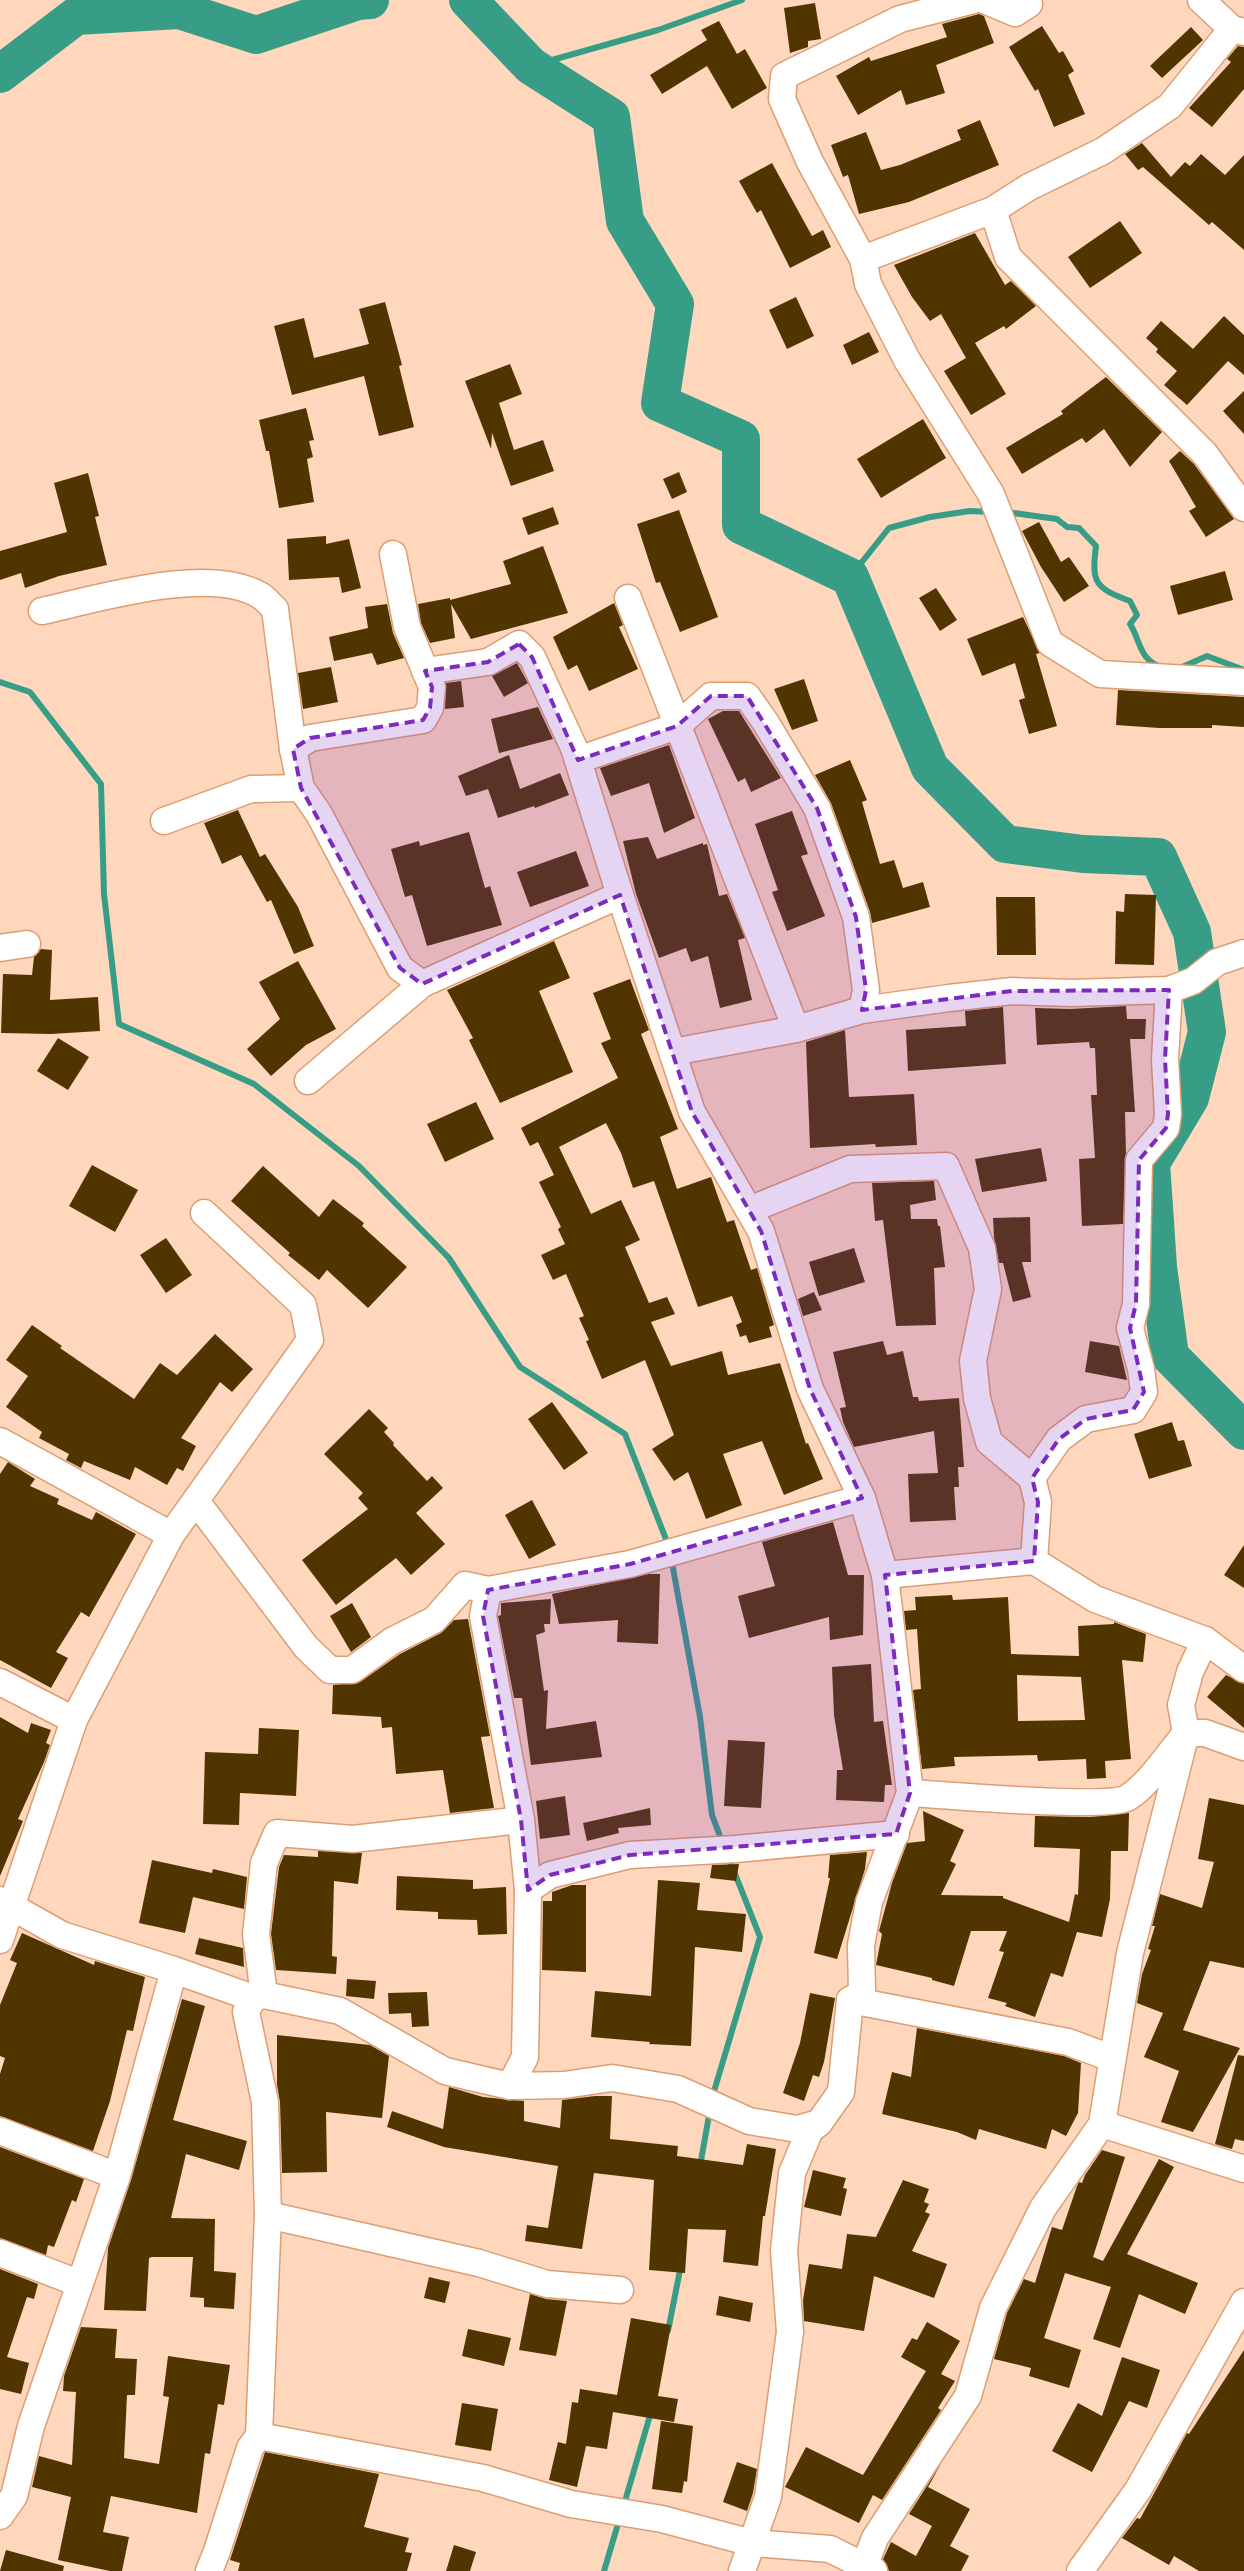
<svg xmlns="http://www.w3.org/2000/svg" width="1244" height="2571" viewBox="0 0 1244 2571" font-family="Signika,sans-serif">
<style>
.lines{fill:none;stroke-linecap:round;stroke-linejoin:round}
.stream{stroke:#379d87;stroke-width:6}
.river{stroke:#379d87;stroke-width:38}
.building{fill:#513500;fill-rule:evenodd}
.minor-casing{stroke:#dc9e73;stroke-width:29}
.minor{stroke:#fff;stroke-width:26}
.marked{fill:#7b2cbf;fill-opacity:0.2;stroke:#7b2cbf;stroke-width:4;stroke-dasharray:10 6;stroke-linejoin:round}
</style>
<rect width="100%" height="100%" fill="#fed7bc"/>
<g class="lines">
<!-- stream -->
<g class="stream">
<path d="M531,66L658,30L742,0"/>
<path d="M1006,512L1057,519L1067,527L1079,528L1096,546C1091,584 1096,588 1130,601L1137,615L1130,624C1140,639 1139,660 1161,667"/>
<path d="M850,577L889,528L930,517L970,511L991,512"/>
<path d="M1180,668L1207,656L1244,670"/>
<path d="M0,682L30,692L101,784L104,894L119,1024L254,1084L359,1166L449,1258L520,1367L625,1434L669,1547"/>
<path d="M671,1557L700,1717L712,1815L723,1844"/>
<path d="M712,2098L760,1937L728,1856"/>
<path d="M700,2166L710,2110"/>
<path d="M668,2331L681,2265"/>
<path d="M623,2508L651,2412"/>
<path d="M604,2571L620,2517"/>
</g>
<!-- river -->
<g class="river">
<path d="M468,0L531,66L611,117L625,221L675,304L660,403L741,439V525L850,577L930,768L1005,844L1083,854L1158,857L1192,932L1207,1032L1190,1098L1151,1163L1158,1267L1170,1356L1244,1431"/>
<path d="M0,74L76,16L179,10L256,35L358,1L370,0"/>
</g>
</g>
<!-- building -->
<g class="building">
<path d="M815,3L821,39L808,41V47L790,53L784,8Z"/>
<path d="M979,14L984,16L994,43L936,65L945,93L906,105L901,90L858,115L836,76L869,57L871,61L947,37L942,24Z"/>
<path d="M719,21L737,54L745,49L767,88L732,109L707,66L662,94L650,75L707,40L701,30Z"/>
<path d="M1042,26L1059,53L1063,51L1074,71L1068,75L1085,114L1054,127L1038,89L1035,91L1009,47Z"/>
<path d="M1191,27L1203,40L1162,78L1150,66Z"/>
<path d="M1238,46L1244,47V89L1212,127L1189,108L1231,62L1227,59Z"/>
<path d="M980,120L999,165L909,202L859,214L848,175L843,177L831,145L866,132L881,170L900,165L961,140L957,130Z"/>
<path d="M1142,143L1171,177L1185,162L1190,166L1201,154L1225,175L1244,155V250L1212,222L1209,225L1143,167L1138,170L1125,154Z"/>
<path d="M772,163L812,236L823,230L831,247L790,268L761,210L757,213L739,181Z"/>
<path d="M1120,221L1142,253L1090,288L1068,257Z"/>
<path d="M975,233L1005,285L1011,281L1036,306L1006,329L1004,326L975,343L1006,394L971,415L944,371L966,358L941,314L930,321L912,297L894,265Z"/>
<path d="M796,297L814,336L787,349L769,310Z"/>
<path d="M385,302L402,365L399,366L414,427L379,436L364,376L292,395L274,326L304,318L314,358L369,344L359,309Z"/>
<path d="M1224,316L1244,335V375L1228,361L1187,405L1164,385L1177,371L1156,352L1158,349L1146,338L1161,321L1193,349Z"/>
<path d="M869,332L879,352L852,365L843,345Z"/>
<path d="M510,364L522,394L499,403L514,450L543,440L554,471L511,486L492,433L491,449L465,381Z"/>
<path d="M1106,377L1162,432L1130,467L1104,429L1086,443L1082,438L1022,474L1006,448L1063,414L1061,411Z"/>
<path d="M1244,391V434L1223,411Z"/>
<path d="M306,408L314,440L309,441L313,457L307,459L314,502L279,508L269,451H266L259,420Z"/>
<path d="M923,419L946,458L881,498L857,459Z"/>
<path d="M1180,451L1194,464L1234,519L1206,537L1189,511L1196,507L1169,461Z"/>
<path d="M679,472L687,492L672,499L663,479Z"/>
<path d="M88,473L99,516L95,517L107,565L59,576L25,588L21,573L0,580V551L67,532L54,483Z"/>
<path d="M553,507L559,524L528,535L522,518Z"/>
<path d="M679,510L718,617L680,632L660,582L656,583L637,524Z"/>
<path d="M1039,522L1061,562L1069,557L1089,586L1064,602L1041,567L1022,531Z"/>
<path d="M326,536V544L349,539L361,588L342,593L339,577L289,580L287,539Z"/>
<path d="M543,546L568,613L471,639L451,604L455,638L430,643L421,623L418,604L450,598V600L511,584L503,561Z"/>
<path d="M1225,571L1233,600L1178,615L1170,586Z"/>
<path d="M936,588L957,620L940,631L919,598Z"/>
<path d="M614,603L623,625L619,627L638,669L589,691L577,665L568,670L553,637Z"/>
<path d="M387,604L393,633L404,658L377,665L372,653L334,661L329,637L368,628L365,607Z"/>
<path d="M1023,617L1040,653L1036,654L1057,726L1029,734L1019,700L1025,698L1015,663L982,676L967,639Z"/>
<path d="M517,663L528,683L504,697L492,676Z"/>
<path d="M331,667L338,702L303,709L298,673Z"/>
<path d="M804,679L818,721L792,730L774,689Z"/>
<path d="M461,681L464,707L445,709L446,683Z"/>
<path d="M1118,690L1244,697V727L1212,725V728H1159L1116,725Z"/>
<path d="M538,707L553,739L499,753L491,719Z"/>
<path d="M723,711H739L781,778L751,792L745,778L738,782L708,719Z"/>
<path d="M669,745L695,818L664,833L649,783L611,796L600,768Z"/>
<path d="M509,755L520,789L560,773L569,795L535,808L534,806L498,818L488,789L466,796L458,776Z"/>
<path d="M850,760L867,800L862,802L880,864L894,860L903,888L923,882L930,907L872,923L870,912L831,803L815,775Z"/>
<path d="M238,810L260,857L265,854L298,907L314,946L294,954L271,900L267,902L241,855L222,864L204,823Z"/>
<path d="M792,811L808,854L801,856L825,916L787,931L772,892L778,890L755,824Z"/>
<path d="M469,832L485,888L490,886L502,925L427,946L412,895L405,897L391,849L419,841L420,846Z"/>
<path d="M648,837L657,859L703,843V845L707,844L719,896L727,894L745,938L738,940L752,1000L720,1008L708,956L691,962L686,948L659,958L636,894L623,841Z"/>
<path d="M576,851L589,886L530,907L517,872Z"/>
<path d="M1125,894L1156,895L1154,965L1115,964L1116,911L1124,912Z"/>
<path d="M996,897H1035L1036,955H997Z"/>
<path d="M554,941L570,978L539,991L573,1072L500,1103L469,1040L473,1038L447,990Z"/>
<path d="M41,949L52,950L50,1000L98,997L100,1031L51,1034L1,1033L3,974L32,975L34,957Z"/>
<path d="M298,961L336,1029L306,1045L271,1076L247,1049L280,1019L259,982Z"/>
<path d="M630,979L649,1030L641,1034L678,1129L660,1137L677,1189L711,1177L727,1222L734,1220L751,1270L757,1268L774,1325L769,1327L772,1337L749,1343L746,1335L740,1337L736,1325L742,1322L732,1296L698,1307L654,1181L633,1188L621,1153L606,1123L559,1147L591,1214L621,1200L640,1240L625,1247L649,1303L667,1297L675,1314L651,1322L671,1366L722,1351L728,1375L780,1363L806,1444L808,1443L823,1479L784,1495L762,1441L723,1454L742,1505L706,1519L688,1472L674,1481L652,1449L674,1435L645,1360L602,1379L586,1341L589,1340L579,1318L584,1316L566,1274L553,1280L541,1255L565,1244L558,1229L561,1227L539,1182L554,1175L538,1142L530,1146L521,1128L618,1078L601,1043L611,1039L593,993Z"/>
<path d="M1126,1006L1127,1019H1146L1145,1039H1130L1135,1112H1125L1126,1155L1123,1224L1082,1226L1079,1159L1095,1158L1091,1095H1097L1095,1048H1090L1089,1042L1037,1045L1035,1008L1070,1009Z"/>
<path d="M1003,1007L1006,1064L908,1071L906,1030L966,1026L965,1011Z"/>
<path d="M845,1030L849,1097L914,1094L917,1145L876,1147L875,1144L810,1148L806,1042Z"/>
<path d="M58,1038L89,1057L68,1090L37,1071Z"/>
<path d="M476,1102L494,1139L445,1162L427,1124Z"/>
<path d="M1041,1148L1047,1181L982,1192L975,1159Z"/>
<path d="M92,1165L138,1190L115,1232L69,1206Z"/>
<path d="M263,1166L319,1217L333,1199L364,1223L362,1226L407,1267L368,1308L327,1270L319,1280L288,1255L290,1253L231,1201Z"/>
<path d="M934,1181L936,1200L910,1205L911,1219H937L938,1226H940L945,1267L934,1268L936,1325L896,1326L883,1220L875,1221L872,1183Z"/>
<path d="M1030,1217L1031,1262H1022L1031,1297L1013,1302L1003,1263H999L994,1237L993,1218Z"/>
<path d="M166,1238L192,1275L166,1293L140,1255Z"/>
<path d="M854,1248L865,1282L819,1296L809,1262Z"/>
<path d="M814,1292L822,1310L803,1316L798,1299Z"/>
<path d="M32,1325L62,1346L60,1348L134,1399L160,1363L177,1375L215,1334L253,1369L232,1392L220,1382L181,1438L196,1446L183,1471L177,1468L167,1485L135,1467L130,1480L84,1461L81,1468L66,1460L69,1454L39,1438L42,1432L6,1407L28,1376L6,1360Z"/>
<path d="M883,1341L887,1355L903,1351L913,1397H918L919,1401L959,1398L964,1467H958L959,1487H954L956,1520L910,1522L908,1474L938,1473L934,1431L854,1447L843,1422L840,1408L846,1407L833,1352Z"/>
<path d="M1090,1341L1119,1346L1127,1380L1085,1372Z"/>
<path d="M552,1402L588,1453L564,1470L528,1419Z"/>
<path d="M369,1409L388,1428L384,1432L394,1443L393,1445L427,1481L432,1476L443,1488L416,1513L445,1544L411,1575L396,1558L336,1605L302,1560L368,1509L358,1498L363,1493L324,1454Z"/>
<path d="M1172,1422L1178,1441L1184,1440L1192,1466L1149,1479L1134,1434Z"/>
<path d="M8,1462L35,1479L30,1486L59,1499L57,1504L92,1520L96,1512L136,1534L89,1617L81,1612L56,1652L68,1658L51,1688L0,1660V1474Z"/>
<path d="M532,1500L556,1545L529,1559L505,1515Z"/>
<path d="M833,1522L848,1575H864L863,1635L830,1640L829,1617L749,1638L738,1596L775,1586L762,1542Z"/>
<path d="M1244,1545V1588L1224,1575Z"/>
<path d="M649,1574H660L658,1644L617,1642L618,1620L559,1624L552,1594Z"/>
<path d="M952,1595L953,1600L1008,1597L1011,1654L1079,1656L1078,1626L1114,1624V1622L1146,1634L1143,1662L1122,1660L1131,1759L1105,1761L1106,1778L1087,1779L1086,1759L1038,1761L1037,1755L954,1757L955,1766L922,1769L913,1690L921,1689L917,1629L906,1630L904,1611L916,1610L915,1597ZM1017,1675L1081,1677L1085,1720L1018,1721Z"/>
<path d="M551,1599L550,1624H544L545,1632L536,1635L544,1691L548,1690L546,1729L596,1721L602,1757L531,1765L522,1698H514L498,1616L501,1615V1603Z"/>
<path d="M352,1603L371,1637L351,1652L330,1616Z"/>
<path d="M468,1619L490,1736L481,1737L494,1808L450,1813L443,1770L396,1774L392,1727L382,1728L381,1717L332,1714L333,1685L360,1682L400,1654L441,1633L454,1620Z"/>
<path d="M871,1664L874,1722L883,1721L892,1785H885L884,1802L836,1800L837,1770H843L834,1715L832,1667Z"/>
<path d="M1226,1675L1244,1684V1728L1207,1697Z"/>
<path d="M0,1717L28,1733L31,1723L51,1730L46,1743L50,1745L44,1762L18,1819L23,1821L0,1876Z"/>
<path d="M259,1728L299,1730L296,1796L240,1793L239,1825L203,1824L205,1752L258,1754Z"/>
<path d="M728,1740L765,1742L761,1808L724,1806Z"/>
<path d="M565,1796L570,1835L540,1839L536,1801Z"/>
<path d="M1209,1798L1244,1805V1968L1210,1961L1183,2030L1240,2048L1193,2132L1161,2122L1179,2071L1144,2057L1163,2013L1137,2003L1142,1974L1151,1950L1148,1949L1155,1926H1152L1160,1894L1202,1908L1214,1862L1198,1859Z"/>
<path d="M650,1808L651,1825L618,1828L619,1833L587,1841L583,1823Z"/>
<path d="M923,1811L964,1830L950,1861L956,1864L941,1895L1003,1896V1898L1069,1922L1075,1894L1078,1895L1080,1849L1034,1847L1035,1816L1090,1817L1129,1813L1128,1851H1111L1110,1899L1102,1937L1077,1932L1063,1977L1051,1973L1035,2017L1005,2006L1007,2003L988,1998L1004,1952L999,1951L1007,1931H971L954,1986L932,1980V1978L876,1965L882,1934L879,1931L892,1883L907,1843L925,1841Z"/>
<path d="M318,1851L362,1853L358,1884L334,1881L332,1956L337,1957L336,1974L276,1970L271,1934L279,1867L284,1855L318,1857Z"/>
<path d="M867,1852L865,1869L837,1959L814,1953L830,1878H828L830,1855Z"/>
<path d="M152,1860L212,1873L213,1869L247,1877L244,1909L193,1897L185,1933L139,1923Z"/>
<path d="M739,1864L736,1881L710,1878L712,1865Z"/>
<path d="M397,1876L473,1880V1889L506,1887L507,1934L478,1935L477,1920L438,1919V1912L396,1910Z"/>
<path d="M658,1880L700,1883L697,1910L746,1914L742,1952L695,1947L691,2046L649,2044L650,2042L591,2037L595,1991L651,1996Z"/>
<path d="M572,1885H586V1972L542,1970L543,1901H552V1892Z"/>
<path d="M22,1933L94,1965L95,1961L145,1977L133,2031L127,2030L110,2101L93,2151L0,2116V2074L5,2058L0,2056V2005L17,1963L10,1960Z"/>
<path d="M199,1938L243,1948L244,1967L195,1954Z"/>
<path d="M347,1979L376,1981L374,1999L346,1996Z"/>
<path d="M427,1992L429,2026L412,2027L411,2013L389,2014L388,1993Z"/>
<path d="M810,1993L835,1998L824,2062L819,2077L813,2075L804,2101L783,2093L800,2043Z"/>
<path d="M182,1999L205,2006L173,2120L247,2141L239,2170L186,2154L171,2218L215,2219L214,2271L236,2273L234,2309L204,2307V2298L190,2297L193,2257H152L149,2258L146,2311L104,2310L108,2248L131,2180Z"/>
<path d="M917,2028L1064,2056L1081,2063L1078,2113L1066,2136L1052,2129L1046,2149L979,2129L976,2140L957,2132L882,2114L892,2072L911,2077Z"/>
<path d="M277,2035L370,2045L389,2056L382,2118L326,2112L327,2172L282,2173L280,2102L277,2085Z"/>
<path d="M1238,2055L1244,2056V2141L1235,2139L1232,2149L1215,2144Z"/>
<path d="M449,2087L483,2097L524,2101V2121L560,2128L562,2100L595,2096H612L610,2139L678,2146L677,2156L743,2165L747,2144L776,2149L765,2216H763L758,2266L723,2262L726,2230L688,2229L685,2273L649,2270L654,2180L594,2173L582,2249L525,2241L527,2225L548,2228L558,2166L444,2147L387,2127L392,2111L443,2129Z"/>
<path d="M0,2147L84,2179L76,2202L72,2200L54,2247L48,2245L46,2255L0,2238Z"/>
<path d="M1102,2150L1125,2157L1093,2257L1103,2261L1159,2159L1174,2167L1127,2254L1198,2283L1185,2314L1139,2294L1120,2348L1093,2339L1111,2287L1065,2273L1044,2338L1081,2350L1069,2388L1029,2376L1031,2368L994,2359L1007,2313L1024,2279L1035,2283L1052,2227L1062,2230L1077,2186L1079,2182L1082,2183L1085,2175Z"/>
<path d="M813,2170L846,2178L843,2188L847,2189L841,2216L804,2207Z"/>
<path d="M903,2180L929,2189L924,2202L929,2204L925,2212L930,2214L912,2251L947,2264L934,2298L874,2276L864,2331L804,2321L803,2300L809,2264L842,2269L847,2234L876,2237Z"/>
<path d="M0,2269L38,2284L34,2299L27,2297L7,2357L29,2363L21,2394L0,2389Z"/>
<path d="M429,2277L450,2282L445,2303L424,2298Z"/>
<path d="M530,2294L546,2299L567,2301L556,2356L519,2350Z"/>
<path d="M719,2296L753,2303L750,2322L716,2315Z"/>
<path d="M631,2318L671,2325L658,2396L678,2399L674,2422L613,2412L607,2449L586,2446L577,2487L549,2480L558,2442L566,2444L572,2402L578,2403L580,2389L617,2395Z"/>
<path d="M927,2322L960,2341L941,2374L955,2381L938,2408L941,2410L882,2500L873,2495L859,2523L785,2487L806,2447L863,2475L926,2371L901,2357L912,2338L917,2340Z"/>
<path d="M81,2327L117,2329L115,2358L137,2359L135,2395H127L124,2458L159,2464L169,2397L163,2396L168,2356L230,2365L224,2405L218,2404L210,2454L205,2453L197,2513L111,2496L103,2532L129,2537L122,2571H110L58,2560L71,2497L32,2487L39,2456L72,2465L76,2392L63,2391L64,2376Z"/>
<path d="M468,2329L511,2338L504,2366L462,2356Z"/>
<path d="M1244,2350V2571H1199L1174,2556L1169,2565L1122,2538L1137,2518L1140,2519L1187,2433L1189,2434Z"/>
<path d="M1122,2357L1160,2370L1147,2408L1129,2401L1092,2472L1052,2451L1078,2403L1102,2416Z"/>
<path d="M462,2403L498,2409L491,2451L455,2445Z"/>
<path d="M661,2421L693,2426L687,2482L684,2481L682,2493L652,2489Z"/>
<path d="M265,2452L379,2474L364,2527L409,2538L405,2552L412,2553L407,2571H238L240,2563L230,2560Z"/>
<path d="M737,2462L757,2469L753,2493L747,2511L723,2502Z"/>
<path d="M941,2464L928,2487L970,2509L950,2546L969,2556L961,2571H889L883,2559L891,2542L916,2556L932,2526L909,2514Z"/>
<path d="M454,2545L476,2552L470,2571H446Z"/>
<path d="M6,2550L64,2566L63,2571H0Z"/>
</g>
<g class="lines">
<!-- minor casing -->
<g class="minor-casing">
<g id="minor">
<path d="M974,0L900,19L784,76L782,99L810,162L863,259L868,284L907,360L991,494L1050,643L1100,674L1244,682"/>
<path d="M984,0L1015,13L1029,4"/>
<path d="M1201,0L1232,29L1244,32"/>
<path d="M993,210L1008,257L1205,454L1244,508"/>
<path d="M863,259L993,210L1029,187L1103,151L1170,106L1232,29"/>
<path d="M628,598L796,1029"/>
<path d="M42,611C97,599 211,564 261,596C266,599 270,605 275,609L293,749L301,788L319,814L400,968L422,984"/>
<path d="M425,671L488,662L519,644L532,657L574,748L620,895L692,1112L761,1231L810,1389L862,1498L885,1575L910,1793L869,1902L861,1945L862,1993L850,2000L841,2092L819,2123L810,2130L792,2173L784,2250L790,2332L768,2497L742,2571"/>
<path d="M293,749L310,738L423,720L430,708L432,687L407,627L393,554"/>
<path d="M578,760L677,726L711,696H747L766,723L817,808L856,917L866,990L862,1010"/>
<path d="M164,821L251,789L301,788"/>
<path d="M0,948L27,944"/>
<path d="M673,1052L796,1029L862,1010L949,998L1012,991L1072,993L1169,990L1193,981L1217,962L1244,953"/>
<path d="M308,1081L422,984L620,895"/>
<path d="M749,1210L850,1169L946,1166L982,1248L988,1289L973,1361L977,1398L989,1442L1032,1478L1038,1502L1034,1561"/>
<path d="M0,1441L171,1535"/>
<path d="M1032,1478L1059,1439L1086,1419L1133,1410L1144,1392L1141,1369L1130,1328L1136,1304L1139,1160L1166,1128L1168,1114L1165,1059L1169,990"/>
<path d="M196,1501L306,1647L330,1670H352L392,1641L434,1620L465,1585L488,1590"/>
<path d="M1205,1640L1244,1669"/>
<path d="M0,1682L74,1720"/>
<path d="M910,1793C944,1795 1106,1809 1127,1798C1148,1786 1170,1752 1186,1733H1205L1244,1747"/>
<path d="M528,1890L550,1875L630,1855L736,1849L896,1834"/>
<path d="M0,1900L62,1935L174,1970L253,1998L264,1995L340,2011L445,2071L510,2086L564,2085L612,2078L678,2089L749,2121L797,2129L819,2123"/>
<path d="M0,1940L74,1720L171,1535L310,1340L303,1305L204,1213"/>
<path d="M264,1995L256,1934L264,1863L277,1833L353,1839L521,1820"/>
<path d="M850,2000L1068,2042L1111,2058"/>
<path d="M510,2086L525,2057L528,1890L521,1820L483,1616L488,1590L630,1564L862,1498"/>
<path d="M1102,2124L1244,2169"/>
<path d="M0,2131L117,2176"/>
<path d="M268,2215L479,2263L547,2284L620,2290"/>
<path d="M0,2253L78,2283"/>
<path d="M259,2436L483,2478L571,2504L662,2519L752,2543L830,2549L874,2571"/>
<path d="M0,2516L14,2496L31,2426L117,2176L174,1970"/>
<path d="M865,2564L875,2538L968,2396L993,2308L1043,2208L1102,2124L1130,1953L1186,1733L1181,1705L1190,1672L1205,1640L1095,1599L1034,1561L885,1575"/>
<path d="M209,2571L217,2551L250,2448L259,2436L268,2215L265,2102L246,2012L253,1998"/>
<path d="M1080,2571L1138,2490L1244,2302"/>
</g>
</g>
<!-- minor -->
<use href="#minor" class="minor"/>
</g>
<!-- marked area -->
<path class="marked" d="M519,644L532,657L578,760L677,726L711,696H747L817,808L856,917L866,990L862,1010L1012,991L1169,990L1165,1059L1168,1114L1166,1128L1139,1160L1136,1304L1130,1328L1144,1392L1133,1410L1086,1419L1059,1439L1032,1478L1038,1502L1034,1561L885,1575L910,1793L896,1834L630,1855L550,1875L528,1890L521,1820L483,1616L488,1590L630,1564L862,1498L810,1389L761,1231L692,1112L620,895L422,984L400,968L301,788L293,749L310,738L423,720L430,708L432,687L425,671L488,662Z"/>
</svg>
